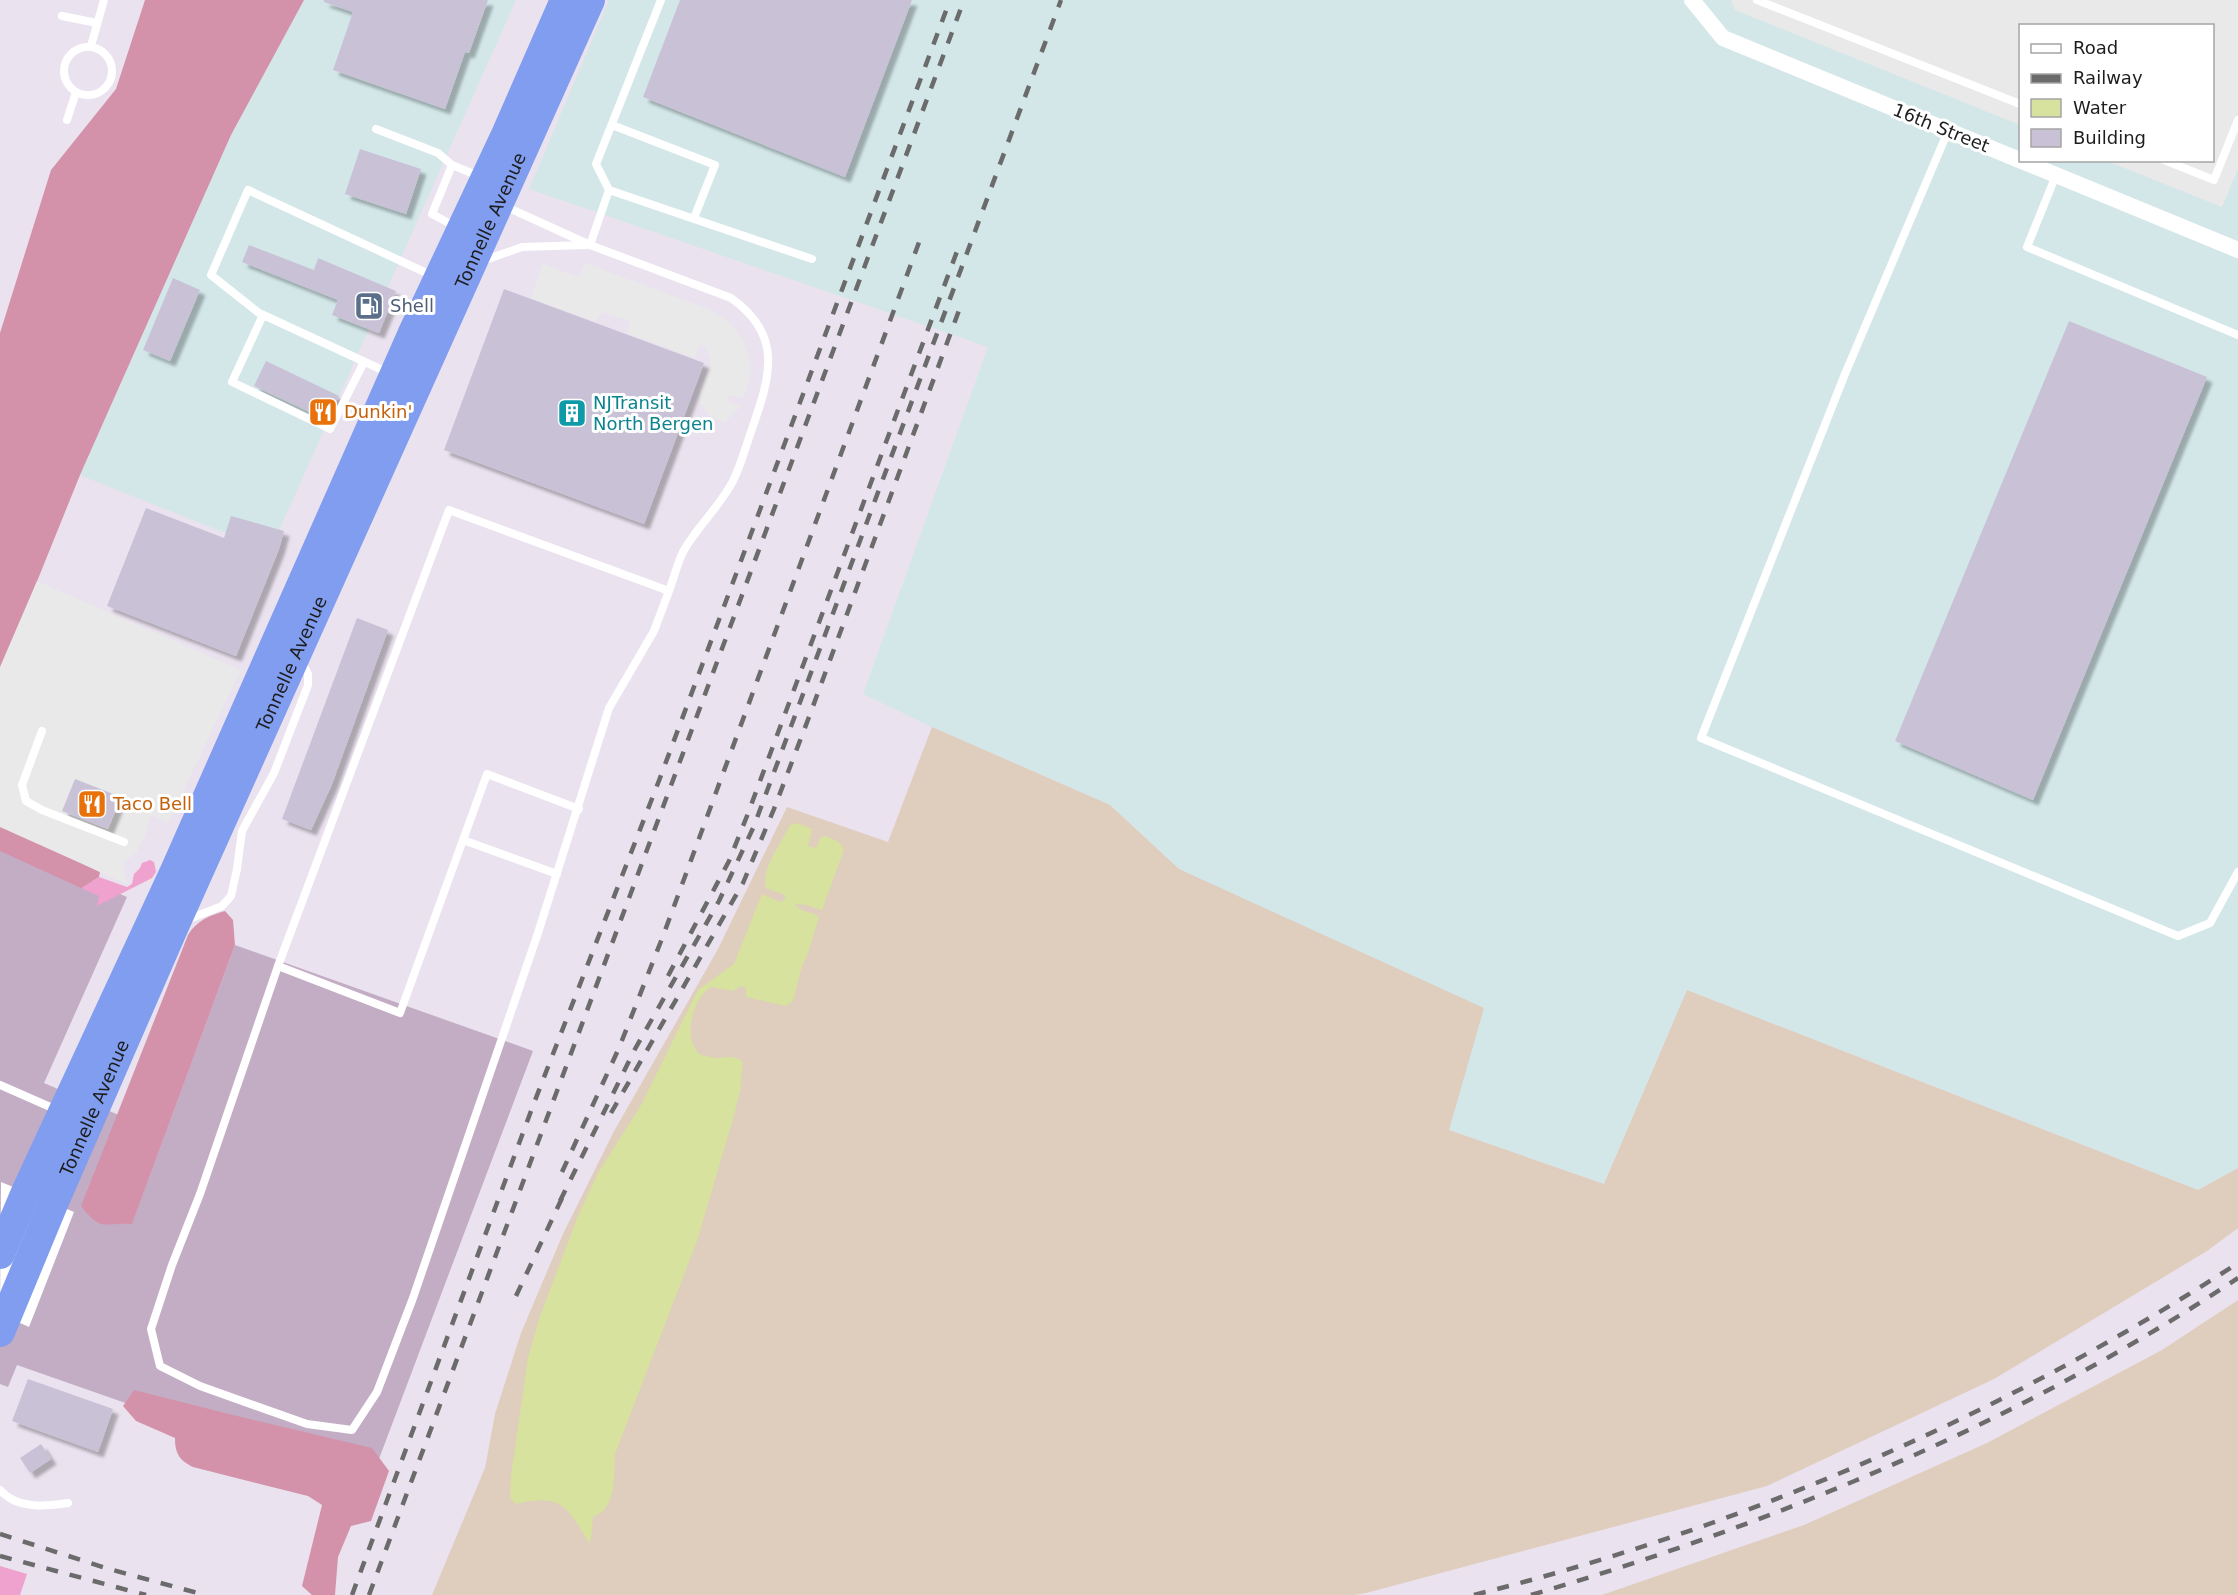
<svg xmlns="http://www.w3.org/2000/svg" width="2238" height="1595" viewBox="0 0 2238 1595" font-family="'DejaVu Sans',sans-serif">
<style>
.industrial{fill:#d3e7e9;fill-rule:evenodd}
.construction{fill:#c3adc5}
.grass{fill:#efa2cd}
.forest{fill:#d392aa}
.wetland{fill:#dfcdbd}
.parking{fill:#e9e9e9}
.water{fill:#d7e29e}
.pier{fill:#fff}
.building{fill:#c9c2d7;filter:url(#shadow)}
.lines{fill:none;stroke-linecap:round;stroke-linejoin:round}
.lane{stroke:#fff;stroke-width:8}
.street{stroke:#fff;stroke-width:16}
.highway{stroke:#819def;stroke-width:30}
.rail{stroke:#6b6b6b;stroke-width:4.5;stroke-dasharray:12 12;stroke-linecap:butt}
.labels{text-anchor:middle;stroke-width:6;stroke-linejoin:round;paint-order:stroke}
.street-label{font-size:18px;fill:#1d1d1d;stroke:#fff}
.service-label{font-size:18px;fill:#4e5e75;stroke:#fff;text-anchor:start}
.culture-label{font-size:18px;fill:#0d838f;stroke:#fff;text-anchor:start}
.food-label{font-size:18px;fill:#c56008;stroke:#fff;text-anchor:start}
</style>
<defs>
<filter id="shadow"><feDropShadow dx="5.5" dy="5.5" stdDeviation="1.5" flood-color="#0004"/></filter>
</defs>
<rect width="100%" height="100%" fill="#eae2ef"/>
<!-- industrial -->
<g class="industrial">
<path d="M304,0H516L270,551L80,475L231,135Z"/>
<path d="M609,0H2238V1168L2198,1190L1687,990L1604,1184L1449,1130L1179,869L1110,805L932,727L863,694L988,347L529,189ZM2020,26H2212V160H2020Z"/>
</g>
<!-- construction -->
<path class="construction" d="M0,841L127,897L44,1083L121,1116L132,1223L235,945L533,1051L368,1488L17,1365L8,1387L0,1384Z"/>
<!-- grass -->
<g class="grass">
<path d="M150,860L154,862L156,872L152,878L97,906L99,896L81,888L99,877L127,887L132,884L134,874L140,868L142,863Z"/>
<path d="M0,1566L27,1574L20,1595H0Z"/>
</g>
<!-- forest -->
<g class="forest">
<path d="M145,0H304L231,135L80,475L0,673V333L51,170L116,89Z"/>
<path d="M0,824L100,872L99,877L81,888L0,851Z"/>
<path d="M225,911L233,920L235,945L132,1224C103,1222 102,1233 81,1206L188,935C197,920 209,916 225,911Z"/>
<path d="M134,1390L237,1416L372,1448L389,1471L371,1521L351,1526L338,1557L335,1595H312L302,1586L322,1505L308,1496L193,1467C179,1460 175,1453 175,1438L136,1421L123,1406Z"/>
</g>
<!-- wetland -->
<g class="wetland">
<path d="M932,727L1110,805L1179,869L1484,1008L1449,1130L1604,1184L1687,990L2198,1190L2238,1168V1228L2207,1251L1994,1379L1767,1486L1366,1593L1354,1595H432L485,1468L495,1414L521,1333L563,1234L613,1133L718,949L787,807L888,842Z"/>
<path d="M2238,1300V1595H1602L1804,1525L1987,1443L2162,1350Z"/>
</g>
<!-- parking -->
<g class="parking">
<path d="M1731,0H2238V169L2222,207L2107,161L2212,160V26H2020V125L1735,10Z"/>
<path d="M585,263L711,310L731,323L743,340L750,361L751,373L743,399L732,395L728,397L729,402L741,406L724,423L710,416L700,404V391L711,362L705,346L700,345L695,358L627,333L630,325L627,320L601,312L596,322L531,298L543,264L579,277Z"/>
<path d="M37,581L241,670L168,823L151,815L146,834L136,853L123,863L127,884L0,827V667Z"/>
</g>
<!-- water -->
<path class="water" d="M797,823L812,829L808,846L816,848L821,837L824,836C832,838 842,842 844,850L822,910L806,905L795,904C801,913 811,911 819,917L808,953L802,966L793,1001L786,1006L746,997V988L741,986L733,991L712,987C697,993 688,1022 691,1037C692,1044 695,1049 699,1054C705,1056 713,1058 719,1058C730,1057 734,1055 743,1062L740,1092L733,1119L697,1241L615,1454C614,1476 617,1508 593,1517L591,1539L589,1543C567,1507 562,1493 516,1504L510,1498L511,1475L528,1358L540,1316L578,1216L598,1173L641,1105L698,990L734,964L762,894L780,902L785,899V895L766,888C761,867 782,843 790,825Z"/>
<!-- pier -->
<path class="pier" d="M1,1182L74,1212L29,1327L0,1314Z"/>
<!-- building -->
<g class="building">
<path d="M324,0H488L469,53L465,52L445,109L333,70L353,12L324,2Z"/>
<path d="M680,0H912L845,177L643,97Z"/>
<path d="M360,149L421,169L406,214L345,194Z"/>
<path d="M249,245L314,270L318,258L396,291L379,333L332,315L338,300L242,262Z"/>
<path d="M173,278L200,290L170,361L143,350Z"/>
<path d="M504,289L704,363L644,524L444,450Z"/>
<path d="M2069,321L2207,377L2033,800L1895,741Z"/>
<path d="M266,361L339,396L327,420L254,386Z"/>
<path d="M146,508L224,538L231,516L284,531L279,549L236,656L107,606Z"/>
<path d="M357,618L388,630L332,784L311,830L282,819Z"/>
<path d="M75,779L121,797L108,829L62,811Z"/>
<path d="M28,1379L113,1409L98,1452L12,1421Z"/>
<path d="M41,1444L51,1459L30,1473L20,1458Z"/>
</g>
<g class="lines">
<!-- lane -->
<g class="lane">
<path d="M661,0L596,164L609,190L812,259"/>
<path d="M1757,0L2020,104"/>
<path d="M62,16L97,23"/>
<path d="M91,46L104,0"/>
<circle cx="88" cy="71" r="24"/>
<path d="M67,120L76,92"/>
<path d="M612,125L715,165L694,218"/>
<path d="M376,129L438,153L452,165L481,177"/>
<path d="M1948,131L1845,374L1701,738L2178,936L2210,923L2238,872"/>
<path d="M2164,160L2214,180L2238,120"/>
<path d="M452,165L432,214L458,228"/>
<path d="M2056,175L2027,247L2238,335"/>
<path d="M502,205L590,245L731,298C784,335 770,377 752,429C746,446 741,465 733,481C720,506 697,527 683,552C677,564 674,578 669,591L449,510L278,966L200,1194L172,1265L151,1329L160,1366L200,1386L307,1424L352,1430L377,1392L413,1298L538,933L609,708L654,631L669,591"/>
<path d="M590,245L609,190"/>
<path d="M482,261L522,247L586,245"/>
<path d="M263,315L232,382L330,429L364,362"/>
<path d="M391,374L259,313L211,275L248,190L433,276"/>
<path d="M42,731L22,785L26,801L42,810L124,842"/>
<path d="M463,840L557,874"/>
<path d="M184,921L222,906L231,896L237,869L242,831L274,773L308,685V674L301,661"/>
<path d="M278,966L400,1013L487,774L579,809"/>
<path d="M0,1085L57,1110"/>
<path d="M0,1490C18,1510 45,1506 68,1503"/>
</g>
<!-- street -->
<path class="street" d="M1692,0L1723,38L2238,250"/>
<!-- highway -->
<g class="highway">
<path d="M0,1254L26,1192L175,871L412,335L505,137L565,0"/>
<path id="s1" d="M0,1332L53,1204L175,924L590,0"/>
</g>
<!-- rail -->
<g class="rail">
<path d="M668,976L729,861L747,816L959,246"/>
<path d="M611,1113L743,883L774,809L809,717L961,305"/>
<path d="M562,1172L619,1048L663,936L921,237"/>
<path d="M560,1201L635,1049L719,901L754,826L1061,0"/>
<path d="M516,1296L563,1196"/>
<path d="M0,1534L109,1569L205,1595"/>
<path d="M0,1556L146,1595"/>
<path d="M352,1595L534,1103L660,778L950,0"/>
<path d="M369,1595L964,0"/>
<path d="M1474,1595C1745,1527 2004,1415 2238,1263"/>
<path d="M1531,1595C1779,1522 2021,1422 2238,1278"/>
</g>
</g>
<!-- icons -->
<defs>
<g id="fuel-square" transform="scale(1.5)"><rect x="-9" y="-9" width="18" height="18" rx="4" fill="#5c6f8a" stroke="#fff"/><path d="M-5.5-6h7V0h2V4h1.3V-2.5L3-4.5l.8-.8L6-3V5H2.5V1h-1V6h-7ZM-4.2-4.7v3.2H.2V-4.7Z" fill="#fff"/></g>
<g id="restaurant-square" transform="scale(1.5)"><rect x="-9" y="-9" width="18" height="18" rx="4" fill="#e8710a" stroke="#fff"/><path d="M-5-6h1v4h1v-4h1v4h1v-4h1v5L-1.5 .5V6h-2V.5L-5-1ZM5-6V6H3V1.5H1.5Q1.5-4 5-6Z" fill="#fff"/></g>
<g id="building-square" transform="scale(1.5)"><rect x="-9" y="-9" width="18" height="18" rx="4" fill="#0f9aa8" stroke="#fff"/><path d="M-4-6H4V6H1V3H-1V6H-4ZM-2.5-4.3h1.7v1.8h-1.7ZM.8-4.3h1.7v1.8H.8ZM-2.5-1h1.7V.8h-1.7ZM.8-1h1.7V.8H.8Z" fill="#fff"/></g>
</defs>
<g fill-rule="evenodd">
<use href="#fuel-square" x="369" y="306"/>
<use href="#restaurant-square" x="323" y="412"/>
<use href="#building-square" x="572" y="413"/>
<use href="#restaurant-square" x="92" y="804"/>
</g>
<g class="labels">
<!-- street labels -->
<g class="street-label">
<text transform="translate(1941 128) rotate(22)" y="6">16th Street</text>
<text dy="6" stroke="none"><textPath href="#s1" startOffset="1215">Tonnelle Avenue</textPath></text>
<text dy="6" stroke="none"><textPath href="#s1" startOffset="729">Tonnelle Avenue</textPath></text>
<text dy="6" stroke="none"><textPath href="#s1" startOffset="243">Tonnelle Avenue</textPath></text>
</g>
<!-- service labels -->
<g class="service-label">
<text x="390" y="312">Shell</text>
</g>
<!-- culture labels -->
<g class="culture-label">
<text x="593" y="409">NJTransit<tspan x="593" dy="21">North Bergen</tspan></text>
</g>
<!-- food labels -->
<g class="food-label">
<text x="344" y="418">Dunkin'</text>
<text x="113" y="810">Taco Bell</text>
</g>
</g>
<!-- legend -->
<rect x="2019" y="24" width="195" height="138" fill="#ffffff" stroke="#a5a5a5" stroke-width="1.5"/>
<rect x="2031" y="44" width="30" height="9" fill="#ffffff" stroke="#a5a5a5" stroke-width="1.5"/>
<text x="2073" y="54" font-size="18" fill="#1d1d1d">Road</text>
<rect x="2031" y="74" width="30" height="9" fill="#6b6b6b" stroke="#a5a5a5" stroke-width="1.5"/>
<text x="2073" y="84" font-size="18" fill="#1d1d1d">Railway</text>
<rect x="2031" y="99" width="30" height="18" fill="#d7e29e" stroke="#a5a5a5" stroke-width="1.5"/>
<text x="2073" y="114" font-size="18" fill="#1d1d1d">Water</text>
<rect x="2031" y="129" width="30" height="18" fill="#c9c2d7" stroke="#a5a5a5" stroke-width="1.5"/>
<text x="2073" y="144" font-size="18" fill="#1d1d1d">Building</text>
</svg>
